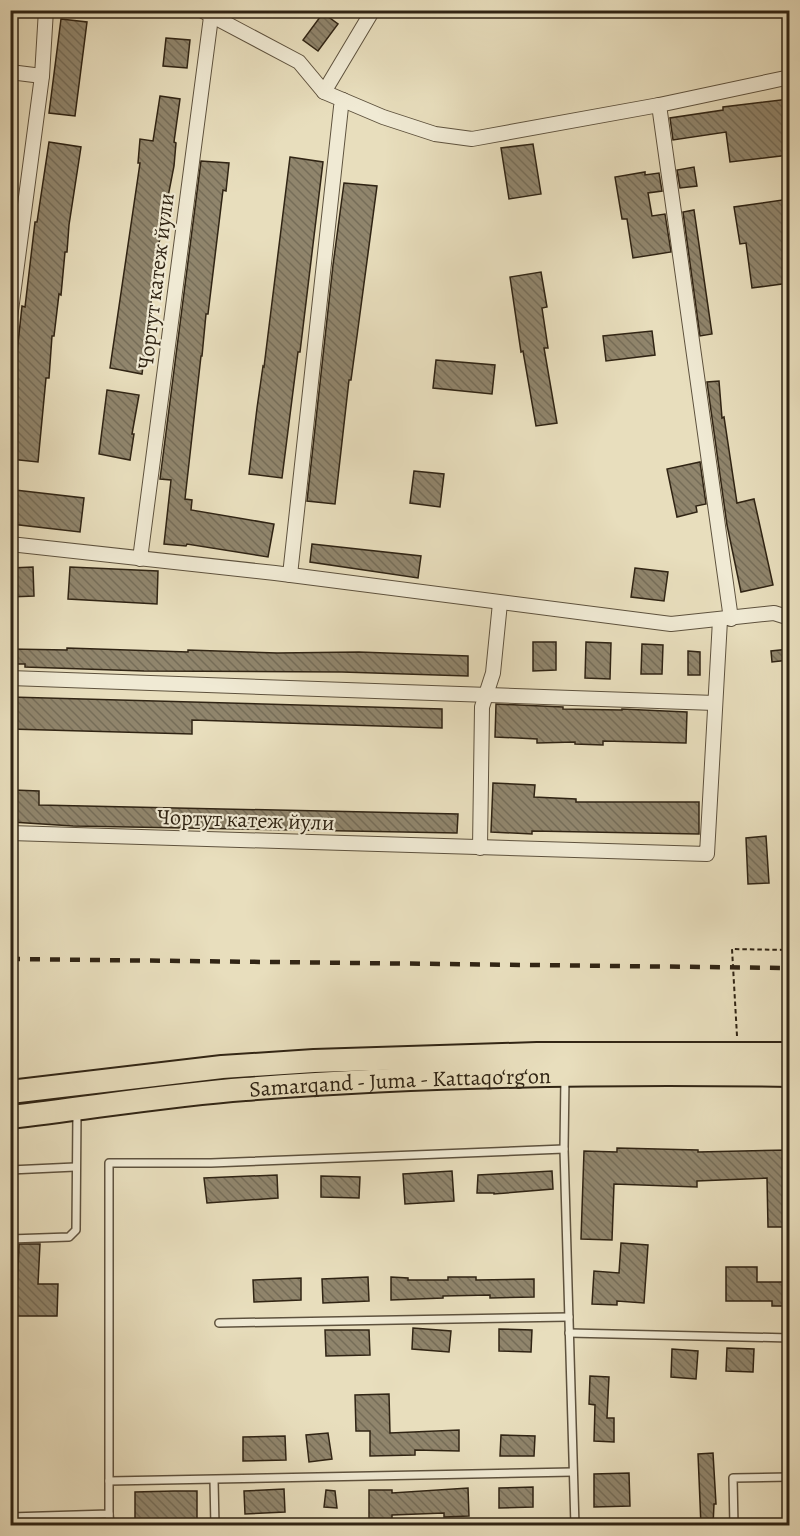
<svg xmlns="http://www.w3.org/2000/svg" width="800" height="1536" viewBox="0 0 800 1536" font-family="Alegreya,serif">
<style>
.building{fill:url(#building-back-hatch);stroke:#302414;stroke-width:1.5}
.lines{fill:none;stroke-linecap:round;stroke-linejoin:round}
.lane-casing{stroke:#5e523e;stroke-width:10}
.street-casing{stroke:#5e523e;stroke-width:16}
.primary-casing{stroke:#302414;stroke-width:26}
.path{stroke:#302414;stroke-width:2;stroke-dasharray:4.5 3;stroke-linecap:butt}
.lane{stroke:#f0ead4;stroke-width:7}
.street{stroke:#f0ead4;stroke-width:14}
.primary{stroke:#e8debd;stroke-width:22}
.rail{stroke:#302414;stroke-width:4.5;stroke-dasharray:10 10;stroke-linecap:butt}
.labels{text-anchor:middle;stroke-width:4.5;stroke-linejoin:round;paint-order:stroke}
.street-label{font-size:22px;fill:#302414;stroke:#f0ead4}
</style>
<defs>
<pattern id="building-back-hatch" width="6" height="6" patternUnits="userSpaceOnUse" patternTransform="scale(1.5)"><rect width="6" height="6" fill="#90856c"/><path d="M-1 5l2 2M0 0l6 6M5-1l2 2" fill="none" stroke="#766d58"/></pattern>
</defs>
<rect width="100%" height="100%" fill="#e8debd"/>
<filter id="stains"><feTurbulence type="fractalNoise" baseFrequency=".00333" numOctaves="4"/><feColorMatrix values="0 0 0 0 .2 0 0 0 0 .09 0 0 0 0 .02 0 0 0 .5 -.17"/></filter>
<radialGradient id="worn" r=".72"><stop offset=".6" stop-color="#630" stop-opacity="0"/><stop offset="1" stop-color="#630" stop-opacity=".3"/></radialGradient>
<!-- building -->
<g class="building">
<path d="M323,13L338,24L318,51L303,40Z"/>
<path d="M61,19L87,22L75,116L49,113Z"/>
<path d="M166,38L190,40L187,68L163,66Z"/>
<path d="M160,96L180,99L174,142L176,143L174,166L158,248L142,374L110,368L140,163H138L140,139L153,141Z"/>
<path d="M789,99V155L730,162L726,132L673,140L670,118L723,110V107Z"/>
<path d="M49,142L81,147L69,225L67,252H65L61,295L59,294L54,336H52L49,378H46L38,462L10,459V389L13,390L22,306L25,307L35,222H37Z"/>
<path d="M533,144L541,194L509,199L501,148Z"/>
<path d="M290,157L323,162L300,352H298L282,478L249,474L257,408L263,366L264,367Z"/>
<path d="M201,161L229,163L226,191L223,190L208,314H206L202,356H201L185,499L192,500L191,510L274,524L268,557L187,544L186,546L164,544L171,480L160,479Z"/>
<path d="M694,167L697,186L680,188L677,170Z"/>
<path d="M645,172V175L659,173L662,191L648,193L652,216L665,214L671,252L633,258L627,219H622L615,177Z"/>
<path d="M344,183L377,186L357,336L351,380H349L335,504L307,501L333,265Z"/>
<path d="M789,199V283L752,288L746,243L740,244L734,207Z"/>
<path d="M694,210L712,334L700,336L683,212Z"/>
<path d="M541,272L547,307L542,308L548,348H544L557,423L536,426L523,351L521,352L510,277Z"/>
<path d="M652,331L655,355L606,361L603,336Z"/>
<path d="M436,360L495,365L492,394L433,388Z"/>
<path d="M719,381L722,418L724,417L737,503L754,499L773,585L741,592L727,525L707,382Z"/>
<path d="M107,390L139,395L132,434H134L130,460L99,454Z"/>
<path d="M700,462L706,504L696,506L697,512L677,517L667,469Z"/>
<path d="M414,471L444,474L440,507L410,503Z"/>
<path d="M15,490L84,498L80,532L11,524Z"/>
<path d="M312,544L421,556L418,578L310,562Z"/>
<path d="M33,567L34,596L10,597V568Z"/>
<path d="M70,567L158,571L157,604L68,599Z"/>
<path d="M635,568L668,572L664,601L631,597Z"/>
<path d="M533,642H556V670L533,671Z"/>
<path d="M586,642L611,643L610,679L585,678Z"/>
<path d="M642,644L663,645L662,674H641Z"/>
<path d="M67,648L188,652V650L277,653L359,652L468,656V676L342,672L144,671L25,667V664H10V649L67,650Z"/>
<path d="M789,649V660L772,662L771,651Z"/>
<path d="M688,651L700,652V675H688Z"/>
<path d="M10,697L442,709V728L192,720V734L10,729Z"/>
<path d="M496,704L563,707V709L622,710V709L687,712L686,743L603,741V745L575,744V742L537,743V739L495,737Z"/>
<path d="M493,783L535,785L534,797L576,799V802H699V834L532,831V834L491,832Z"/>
<path d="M13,790L39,791V805L458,814L457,833L73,826L12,822Z"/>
<path d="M766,836L769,883L748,884L746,838Z"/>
<path d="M617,1148L698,1150V1152L789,1150V1227H768L767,1178L697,1181V1187L614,1184L612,1240L581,1239L584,1151L617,1152Z"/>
<path d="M452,1171L454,1201L405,1204L403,1174Z"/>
<path d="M552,1171L553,1189L494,1194V1193H477L478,1175Z"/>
<path d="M277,1175L278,1198L207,1203L204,1178Z"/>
<path d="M321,1176L360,1177L359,1198L321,1197Z"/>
<path d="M621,1243L648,1245L644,1303L617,1301V1305L592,1304L594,1271L619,1273Z"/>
<path d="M19,1244H40L38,1284H58L57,1316H16Z"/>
<path d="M726,1267H757V1282H789V1306H772V1301H726Z"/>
<path d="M368,1277L369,1301L323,1303L322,1279Z"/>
<path d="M391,1277L408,1278V1280H448V1277H476V1280L534,1279V1297L490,1298V1295L443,1296V1298L391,1300Z"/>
<path d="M301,1278V1300L254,1302L253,1280Z"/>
<path d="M413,1328L451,1331L449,1352L412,1349Z"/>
<path d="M499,1329L532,1330L531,1352L499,1351Z"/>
<path d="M325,1330H369L370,1355L326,1356Z"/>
<path d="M727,1348L754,1349L753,1372L726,1371Z"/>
<path d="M672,1349L698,1351L696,1379L671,1377Z"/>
<path d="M590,1376L609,1377L607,1418H614V1442L594,1441L595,1405L589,1404Z"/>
<path d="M389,1394L390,1433L459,1430V1451L415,1450V1455L370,1456V1431H356L355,1395Z"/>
<path d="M328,1433L332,1459L309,1462L306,1435Z"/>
<path d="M501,1435L535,1436L534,1456H500Z"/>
<path d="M285,1436L286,1460L243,1461V1437Z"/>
<path d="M713,1453L716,1504H714L713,1526H701L698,1454Z"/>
<path d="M629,1473L630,1506L594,1507V1474Z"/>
<path d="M533,1487V1507L499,1508V1488Z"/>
<path d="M468,1488L469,1516L444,1517V1513L392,1515V1519L369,1518V1490H392V1493Z"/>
<path d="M284,1489L285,1512L245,1514L244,1491Z"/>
<path d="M326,1490L335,1491L337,1508L324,1507Z"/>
<path d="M174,1491H197V1526H135V1492Z"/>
</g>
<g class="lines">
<!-- lane casing -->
<g class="lane-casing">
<g id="lane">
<path d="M565,1077L564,1149L575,1526"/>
<path d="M10,1170L75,1167"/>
<path d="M10,1239L69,1237L76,1230L77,1112"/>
<path d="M219,1323L569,1317"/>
<path d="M569,1333L790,1338"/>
<path d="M214,1480L215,1526"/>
<path d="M109,1481L573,1472"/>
<path d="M109,1514L110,1526"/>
<path d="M10,1517L109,1514V1163H211L564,1149"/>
<path d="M734,1526L733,1478L790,1477"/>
</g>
</g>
<!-- street casing -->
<g class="street-casing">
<g id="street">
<path d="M201,10L299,62L324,92L383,117L435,134L472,139L659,105L790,77"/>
<path d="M10,72L42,76"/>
<path d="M324,92L373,10"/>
<path d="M659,105L731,619"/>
<path d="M10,318L42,76L46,10"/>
<path d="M10,544L275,573L671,624L774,613L790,618"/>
<path d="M140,559L211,17L215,12"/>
<path d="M290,575L341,107L343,100"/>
<path d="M10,678L715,703"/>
<path d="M10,833L707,854L720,620"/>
<path d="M480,848L482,707L493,673L500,603"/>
</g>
</g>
<!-- primary casing -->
<g class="primary-casing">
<g id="primary">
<path d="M10,1092L222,1067L314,1061L537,1054H790"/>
<path id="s1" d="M10,1117C89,1108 167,1095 245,1089C426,1075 608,1072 790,1075"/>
</g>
</g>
<!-- path -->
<path class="path" d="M737,1036L732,949L790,950"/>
<!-- lane -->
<use href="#lane" class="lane"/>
<!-- street -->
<use href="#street" class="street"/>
<!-- primary -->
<use href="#primary" class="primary"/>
<!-- rail -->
<path class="rail" d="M10,959L790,968"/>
</g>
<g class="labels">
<!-- street labels -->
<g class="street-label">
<text transform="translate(155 281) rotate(-83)" y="8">Чортут катеж йули</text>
<text transform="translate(246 819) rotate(2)" y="8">Чортут катеж йули</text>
<text dy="8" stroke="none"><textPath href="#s1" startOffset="392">Samarqand - Juma - Kattaqo‘rg‘on</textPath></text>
</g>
</g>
<!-- margin -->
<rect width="800" height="1536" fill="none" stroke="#e8debd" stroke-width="36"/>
<rect x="12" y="12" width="776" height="1512" fill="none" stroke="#302414" stroke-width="3"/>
<rect x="18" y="18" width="764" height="1500" fill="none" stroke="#302414" stroke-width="1.5"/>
<rect width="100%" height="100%" filter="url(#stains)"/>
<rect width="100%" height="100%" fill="url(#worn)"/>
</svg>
